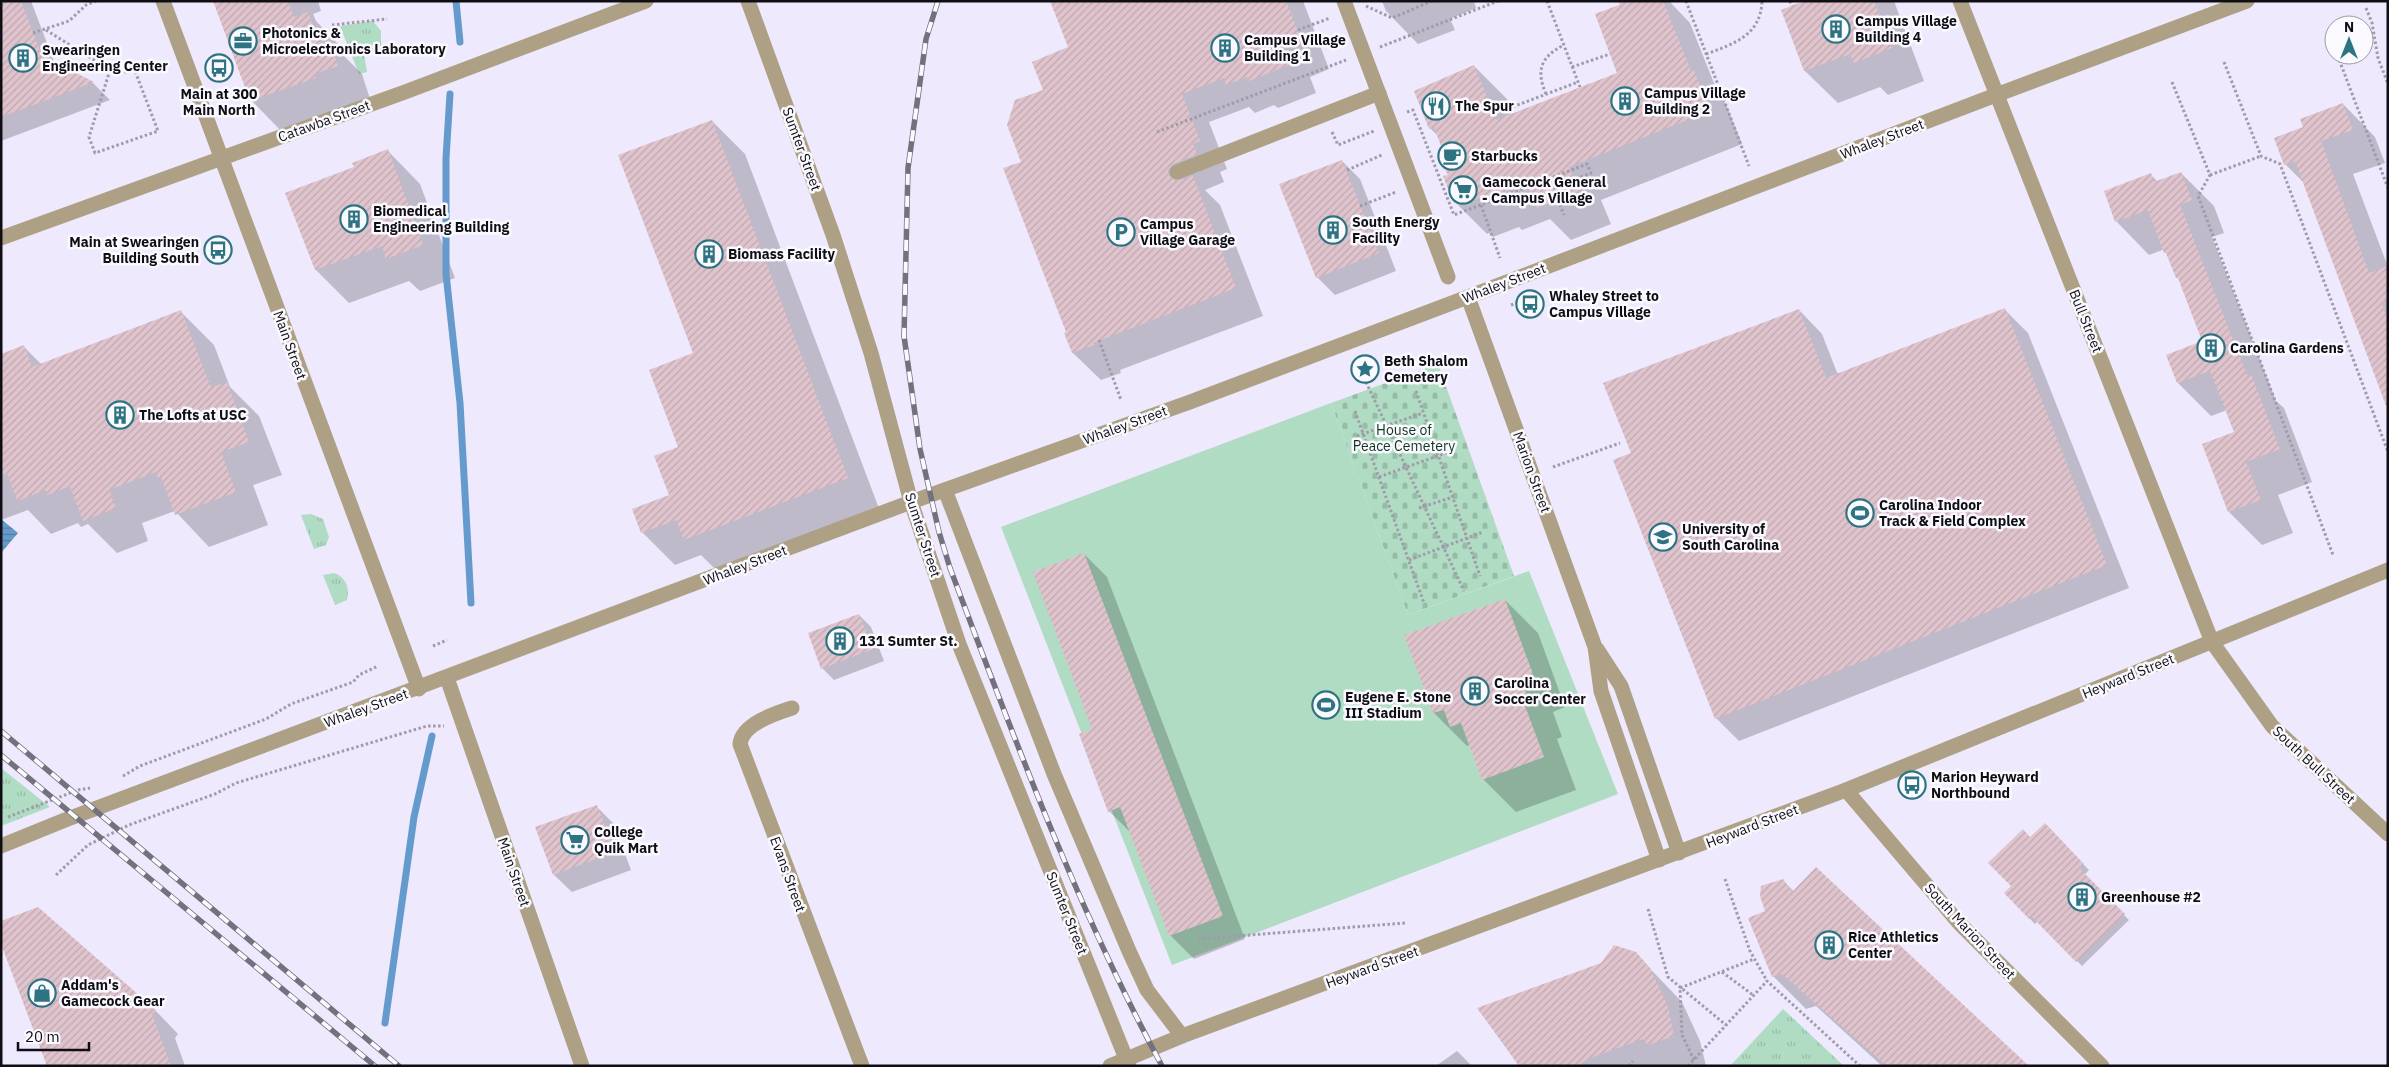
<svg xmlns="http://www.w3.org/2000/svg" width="2389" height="1067" viewBox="0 0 2389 1067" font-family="'IBM Plex Sans',sans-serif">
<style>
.grass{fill:url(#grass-tufts)}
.cemetery{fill:url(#cemetery-stones)}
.garden{fill:#b0dcc4}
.water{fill:url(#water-rules)}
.shadow{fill:#0003}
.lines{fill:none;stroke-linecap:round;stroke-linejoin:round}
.stream{stroke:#659bcc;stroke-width:7}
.building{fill:url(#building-hatch)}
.path{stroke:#9f9baa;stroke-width:3;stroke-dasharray:2.5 2.5;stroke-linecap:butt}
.minor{stroke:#ada084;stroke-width:15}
.rail-casing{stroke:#74717e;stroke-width:5.5}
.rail{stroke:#faf9fe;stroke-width:4;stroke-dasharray:11;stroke-linecap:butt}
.labels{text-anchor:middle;stroke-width:5;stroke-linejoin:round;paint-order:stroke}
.poi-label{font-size:14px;font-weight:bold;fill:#100e15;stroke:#faf9fe;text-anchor:start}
.street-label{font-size:14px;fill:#100e15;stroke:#faf9fe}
.park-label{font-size:14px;fill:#113323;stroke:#faf9fe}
</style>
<defs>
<pattern id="grass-tufts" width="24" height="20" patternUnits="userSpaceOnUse" patternTransform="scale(1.25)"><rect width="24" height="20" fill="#b0dcc4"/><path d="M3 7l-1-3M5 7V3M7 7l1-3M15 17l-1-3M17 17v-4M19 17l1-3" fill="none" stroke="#96bca8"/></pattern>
<pattern id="cemetery-stones" width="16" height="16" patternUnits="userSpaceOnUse" patternTransform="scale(1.25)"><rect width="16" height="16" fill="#b0dcc4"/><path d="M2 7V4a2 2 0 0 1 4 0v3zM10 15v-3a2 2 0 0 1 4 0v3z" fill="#96bca8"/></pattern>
<pattern id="water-rules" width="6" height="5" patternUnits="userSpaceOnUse" patternTransform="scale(1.25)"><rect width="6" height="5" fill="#659bcc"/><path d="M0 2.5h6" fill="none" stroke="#527da4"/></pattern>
<pattern id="building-hatch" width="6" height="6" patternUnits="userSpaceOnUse" patternTransform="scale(1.25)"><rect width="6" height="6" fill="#e0c4cd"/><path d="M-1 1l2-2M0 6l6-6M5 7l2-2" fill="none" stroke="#bfa7af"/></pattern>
</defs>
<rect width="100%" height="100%" fill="#eee9fd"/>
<!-- grass -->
<g class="grass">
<path d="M373,21L381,31V44L384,50L364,54L367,72L359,74L340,26Z"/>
<path d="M311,514L323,519L329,537L326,545L314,549L301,515Z"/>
<path d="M334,573C346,577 350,588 347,600L335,605L323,575Z"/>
<path d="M1,768L50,807L1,826Z"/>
<path d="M1783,1009L1844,1066H1730Z"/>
</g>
<!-- cemetery -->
<path class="cemetery" d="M1438,364L1514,576L1408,615L1331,403Z"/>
<!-- garden -->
<path class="garden" d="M1331,403L1408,615L1529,571L1618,794L1172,965L1001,527Z"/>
<!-- water -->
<path class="water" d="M1,519L18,533L1,553Z"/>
<!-- shadow -->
<g class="shadow">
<path d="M1,1H31L55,64L93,83L110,100L1,141Z"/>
<path d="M215,1H318L321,11L313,14L316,21L341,47L345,57L362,74L370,99L284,134L252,101Z"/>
<path d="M1056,1H1303L1329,69L1310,77L1316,93L1278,108L1274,105L1255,113L1249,107L1209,122L1227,169L1220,172L1224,182L1205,190L1220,205L1263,316L1120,370L1121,373L1101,380L1073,353L1023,162L1045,90L1070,48Z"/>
<path d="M1382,1H1474L1476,8L1450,19L1455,30L1418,44L1386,11Z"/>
<path d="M1630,1H1669L1690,23L1720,98L1726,104L1742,144L1601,200L1611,224L1571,240L1550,219L1522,230L1519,227L1493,237L1489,233L1487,234L1454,201L1449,176L1451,169L1439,137L1430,128L1474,66L1507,99L1513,114L1619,74Z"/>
<path d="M1806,1H1894L1924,81L1888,95L1880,87L1838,103L1805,71Z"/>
<path d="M2343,104L2375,137L2385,163L2353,174L2388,267V403L2305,184L2285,164L2305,128Z"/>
<path d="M712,121L745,154L880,511L718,572L701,555L675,565L642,532L671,496L679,447L694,354Z"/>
<path d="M388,151L420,184L455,278L420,291L409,281L349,303L316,270L356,168Z"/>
<path d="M1342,161L1360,179L1396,271L1335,295L1317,277Z"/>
<path d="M2181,173L2214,206L2224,233L2212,237L2276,401L2284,408L2312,482L2278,495L2293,533L2262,545L2229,512L2203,445L2236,432L2227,410L2211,416L2178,383L2167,356L2204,342L2180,281L2165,249L2149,255L2117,222L2105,192L2151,175L2158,182Z"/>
<path d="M1799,310L1822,334L1838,375L2005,310L2028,333L2129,588L1739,741L1716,718L1633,454Z"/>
<path d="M181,312L214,345L230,387L259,416L282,475L253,485L268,525L209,547L175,511L142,523L148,541L117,553L88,524L81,527L78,523L51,534L28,510L1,520V380L24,347L42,365Z"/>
<path d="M1084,554L1107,577L1245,939L1194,959L1170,935L1131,833L1109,811L1094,730Z"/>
<path d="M1505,600L1538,633L1565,707L1553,712L1562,737L1557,739L1576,790L1516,812L1483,779L1470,745L1467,746L1434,713L1406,636Z"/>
<path d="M859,615L871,627L884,661L834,680L822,668Z"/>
<path d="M596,806L614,824L631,870L572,892L554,875Z"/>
<path d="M2044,825L2089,870L2084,875L2129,920L2082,966L2038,921L2035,924L2005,893L2013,886L2030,839Z"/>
<path d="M1783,880L1794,892L2027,1066H1882L1816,1006L1806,1009L1773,976L1767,911Z"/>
<path d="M1635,953L1682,1002L1700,1041L1706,1066H1521L1602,964Z"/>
<path d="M155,1010L178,1034L175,1038L185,1066H48Z"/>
<path d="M1457,1051L1472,1066H1436Z"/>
</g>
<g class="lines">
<!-- stream -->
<g class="stream">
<path d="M456,1L460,42"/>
<path d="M450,94L446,158V274L460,403L471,603"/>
<path d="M385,1023L414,817L432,736"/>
</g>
</g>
<!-- building -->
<g class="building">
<path d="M1,1H21L42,56L94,82L1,117Z"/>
<path d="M213,1H288L294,17L308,12L319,43L329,40L338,66L314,74L316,78L250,101Z"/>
<path d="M1050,1H1286L1302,41L1283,49L1289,65L1249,81L1247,77L1226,85L1224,78L1182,94L1200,141L1193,144L1197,154L1173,164L1168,170V175L1176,181L1193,176L1236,288L1093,343L1094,345L1072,353L1064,333L1066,332L1003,168L1021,162L1007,125L1015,100L1043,90L1032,62L1068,47Z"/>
<path d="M1619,1H1663L1691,71L1694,70L1710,111L1569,167L1579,191L1537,208L1527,183L1488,198L1487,195L1459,205L1457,200L1453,202L1443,176L1448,175L1445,169L1449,168L1434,127L1429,129L1414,91L1474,65L1496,120L1617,73L1595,14L1619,5Z"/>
<path d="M1804,1H1874L1892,48L1854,63L1850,54L1804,71L1781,10Z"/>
<path d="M2343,103L2353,130L2321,141L2369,273L2388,266V299L2381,302L2388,320V406H2386L2295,161L2284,165L2274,138L2303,127L2300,119Z"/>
<path d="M712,120L848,478L684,540L676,520L641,533L632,509L669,495L654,456L678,447L649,370L693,353L618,155Z"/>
<path d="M388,149L423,245L386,259L382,246L315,270L285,193L354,167L352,163Z"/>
<path d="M1342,160L1379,253L1316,278L1279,184Z"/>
<path d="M2181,172L2192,200L2180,205L2247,375L2251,374L2280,449L2246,462L2261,500L2228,512L2202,444L2234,432L2210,371L2177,383L2166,355L2202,341L2178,278H2176L2166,253H2164L2148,210L2115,222L2104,191L2151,173L2154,182Z"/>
<path d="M2005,308L2107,565L1715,719L1613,460L1631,453L1603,383L1799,309L1826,378Z"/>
<path d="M181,310L211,387L227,382L249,442L221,452L236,492L175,515L161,477L158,478L156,472L109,490L116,508L83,521L70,486L47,495L46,490L17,501L7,473L1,475V354L24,345L32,367Z"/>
<path d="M1084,553L1223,916L1169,936L1120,807L1108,812L1089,761L1079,734L1092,729L1033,572Z"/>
<path d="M1505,599L1533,674L1521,679L1530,704L1525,706L1544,757L1482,780L1461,723L1450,727L1444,710L1433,713L1404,635Z"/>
<path d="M859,614L873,649L821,669L808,633Z"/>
<path d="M597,805L615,852L553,875L535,827Z"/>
<path d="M2045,823L2084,864L2079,868L2125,914L2076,962L2032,917L2029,919L2004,893L2011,886L1988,863L2023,829L2030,837Z"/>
<path d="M1816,867L2029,1066H1887L1782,974L1772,977L1748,918L1765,911L1760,896L1761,886L1783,879L1792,892Z"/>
<path d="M38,907L156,1010L152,1014L171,1066H47L1,944V921Z"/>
<path d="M1614,945L1636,952L1650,968L1668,1007L1674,1036L1648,1045L1643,1039L1587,1059L1578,1066H1519L1477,1008L1601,963Z"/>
</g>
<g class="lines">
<!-- path -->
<g class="path">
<path d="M1547,1L1580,87"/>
<path d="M1686,1L1749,166"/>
<path d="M1790,1L1792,6"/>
<path d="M1366,6L1392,18L1432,1"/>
<path d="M2366,8L2372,23L2378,58L2388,84"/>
<path d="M2341,18L2343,25"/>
<path d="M332,25L387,19"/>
<path d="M46,30L110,70L127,72L158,64"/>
<path d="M1298,30L1330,18"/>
<path d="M33,33L69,21L86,5L96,1"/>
<path d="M1380,47L1498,1"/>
<path d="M1706,54C1734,44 1761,35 1762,1"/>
<path d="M2340,55V62L2388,188"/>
<path d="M2224,62L2261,156L2280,164L2388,452"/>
<path d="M1572,67L1610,54"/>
<path d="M110,70L89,137L95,153L158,131L135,71"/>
<path d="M2172,82L2210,175L2198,196L2333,555"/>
<path d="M1546,94C1536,71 1540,57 1564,45"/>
<path d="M1407,112L1413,110L1454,215L1587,164L1591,173L1553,188L1564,215"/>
<path d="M1494,114L1578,82"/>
<path d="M1157,132L1346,60"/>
<path d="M1332,132L1338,145L1374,131"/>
<path d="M1347,170L1382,155"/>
<path d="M2210,175L2261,156"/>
<path d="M1481,205L1500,258"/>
<path d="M1360,206L1396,192"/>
<path d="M1511,305L1537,295"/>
<path d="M1099,340L1121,400"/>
<path d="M1366,382L1464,591"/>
<path d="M1416,391L1480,576"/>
<path d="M1355,411L1424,603"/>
<path d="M1357,436L1423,413"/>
<path d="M1553,467L1620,443"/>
<path d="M1379,477L1454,450"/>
<path d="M1419,508L1453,497"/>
<path d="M1409,560L1483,532"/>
<path d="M433,646L447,640"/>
<path d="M123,776L140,766L266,719L291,704L353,682L359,675L378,666"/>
<path d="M8,817L78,790L90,788"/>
<path d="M56,875L88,845L129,825L215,794L236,783L427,726H444"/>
<path d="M1725,879L1750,951L1767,981"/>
<path d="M1648,909L1668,977L1726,1025"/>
<path d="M1198,939L1405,923"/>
<path d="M1722,972L1753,995"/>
<path d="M1694,1060L1682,1035L1680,988L1754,959"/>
<path d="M1629,1066L1633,1061"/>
<path d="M1688,1066L1767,981L1860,1066"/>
</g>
<!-- minor -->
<g class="minor">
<path d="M163,1L419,689"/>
<path d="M748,1L833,235L871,353L911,502L959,644L1129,1066"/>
<path d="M1344,1L1448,277"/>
<path d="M1960,1L2212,642L2272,726L2388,834"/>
<path d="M1177,172L1379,93"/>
<path d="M1,238L405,92L646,1"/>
<path d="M1468,297L1595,647L1601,691L1659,860"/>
<path d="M945,490L1054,774L1129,951L1147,990L1182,1036"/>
<path d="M1597,649L1621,686L1679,853"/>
<path d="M447,678L582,1066"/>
<path d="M792,708C776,713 742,724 740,744L862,1066"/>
<path d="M1846,790L1959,923L2102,1066"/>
<path d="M1,846L65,820L911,502L1190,402L1444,306L1996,95L2247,1"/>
<path d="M1110,1066L1182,1036L1846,790L2388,570"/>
</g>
<!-- rail casing -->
<g class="rail-casing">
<g id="rail">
<path d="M938,1L926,39L908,168L904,336L920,449L939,532L950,568C1014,738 1076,906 1162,1066"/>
<path d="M1,731L399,1066"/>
<path d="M1,755L375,1066"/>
</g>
</g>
<!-- rail -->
<use href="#rail" class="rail"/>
</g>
<!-- icons -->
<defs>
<g id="building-ring" transform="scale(1.4375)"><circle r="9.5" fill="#faf9fe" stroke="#2d7381" stroke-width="1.5"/><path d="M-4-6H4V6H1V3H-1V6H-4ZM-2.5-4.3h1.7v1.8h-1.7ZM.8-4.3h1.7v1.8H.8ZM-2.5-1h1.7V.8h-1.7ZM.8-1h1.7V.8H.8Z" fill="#2d7381"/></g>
<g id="office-ring" transform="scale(1.4375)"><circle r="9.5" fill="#faf9fe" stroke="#2d7381" stroke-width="1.5"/><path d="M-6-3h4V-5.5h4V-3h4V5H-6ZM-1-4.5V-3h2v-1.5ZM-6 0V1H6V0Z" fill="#2d7381"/></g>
<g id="bus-ring" transform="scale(1.4375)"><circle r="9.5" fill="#faf9fe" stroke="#2d7381" stroke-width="1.5"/><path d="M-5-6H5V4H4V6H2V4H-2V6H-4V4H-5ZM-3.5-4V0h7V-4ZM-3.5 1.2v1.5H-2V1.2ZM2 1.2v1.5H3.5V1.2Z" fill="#2d7381"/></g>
<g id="restaurant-ring" transform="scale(1.4375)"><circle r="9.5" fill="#faf9fe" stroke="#2d7381" stroke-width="1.5"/><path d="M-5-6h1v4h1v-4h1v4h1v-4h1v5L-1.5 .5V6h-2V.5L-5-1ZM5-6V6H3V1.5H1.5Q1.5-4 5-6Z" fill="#2d7381"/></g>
<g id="cafe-ring" transform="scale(1.4375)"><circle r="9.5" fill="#faf9fe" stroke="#2d7381" stroke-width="1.5"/><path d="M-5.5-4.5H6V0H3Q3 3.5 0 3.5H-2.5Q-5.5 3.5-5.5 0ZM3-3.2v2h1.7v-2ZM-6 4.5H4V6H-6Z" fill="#2d7381"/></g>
<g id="supermarket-ring" transform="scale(1.4375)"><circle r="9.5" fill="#faf9fe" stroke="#2d7381" stroke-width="1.5"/><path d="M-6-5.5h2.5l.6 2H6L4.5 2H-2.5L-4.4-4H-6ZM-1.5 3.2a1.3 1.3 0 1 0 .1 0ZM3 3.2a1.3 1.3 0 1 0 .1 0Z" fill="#2d7381"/></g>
<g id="parking-ring" transform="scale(1.4375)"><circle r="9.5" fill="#faf9fe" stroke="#2d7381" stroke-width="1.5"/><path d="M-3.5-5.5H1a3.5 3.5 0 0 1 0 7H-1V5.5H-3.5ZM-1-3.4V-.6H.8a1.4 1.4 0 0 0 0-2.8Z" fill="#2d7381"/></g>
<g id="sight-ring" transform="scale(1.4375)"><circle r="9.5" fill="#faf9fe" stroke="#2d7381" stroke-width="1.5"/><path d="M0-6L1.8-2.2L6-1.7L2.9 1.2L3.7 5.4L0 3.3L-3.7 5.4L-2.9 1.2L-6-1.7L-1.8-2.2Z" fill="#2d7381"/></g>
<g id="stadium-ring" transform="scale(1.4375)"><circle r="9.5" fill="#faf9fe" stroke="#2d7381" stroke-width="1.5"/><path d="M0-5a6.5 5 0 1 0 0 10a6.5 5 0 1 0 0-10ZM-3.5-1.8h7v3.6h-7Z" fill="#2d7381"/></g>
<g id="university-ring" transform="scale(1.4375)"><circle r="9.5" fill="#faf9fe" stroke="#2d7381" stroke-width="1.5"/><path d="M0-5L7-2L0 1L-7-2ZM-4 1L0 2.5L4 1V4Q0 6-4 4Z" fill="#2d7381"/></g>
<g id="shop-ring" transform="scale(1.4375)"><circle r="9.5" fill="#faf9fe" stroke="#2d7381" stroke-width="1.5"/><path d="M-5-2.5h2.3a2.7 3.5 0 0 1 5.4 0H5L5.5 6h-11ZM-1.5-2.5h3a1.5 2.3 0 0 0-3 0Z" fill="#2d7381"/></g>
</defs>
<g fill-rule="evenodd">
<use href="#building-ring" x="1836" y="29"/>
<use href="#office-ring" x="243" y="41"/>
<use href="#building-ring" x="1225" y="48"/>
<use href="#building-ring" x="23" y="58"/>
<use href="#bus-ring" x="219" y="68"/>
<use href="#building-ring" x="1625" y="101"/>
<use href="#restaurant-ring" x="1436" y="106"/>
<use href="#cafe-ring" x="1452" y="156"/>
<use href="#supermarket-ring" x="1463" y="190"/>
<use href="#building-ring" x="354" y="219"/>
<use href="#building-ring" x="1333" y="230"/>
<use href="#parking-ring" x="1121" y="232"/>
<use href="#bus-ring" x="218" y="250"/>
<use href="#building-ring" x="709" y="254"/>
<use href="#bus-ring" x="1530" y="304"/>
<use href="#building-ring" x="2211" y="348"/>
<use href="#sight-ring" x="1365" y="369"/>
<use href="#building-ring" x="120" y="415"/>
<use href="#stadium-ring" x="1860" y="513"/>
<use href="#university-ring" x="1663" y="537"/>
<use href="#building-ring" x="840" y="641"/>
<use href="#building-ring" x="1475" y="691"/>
<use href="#stadium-ring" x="1326" y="705"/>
<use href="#bus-ring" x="1912" y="785"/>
<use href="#supermarket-ring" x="575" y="840"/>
<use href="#building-ring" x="2082" y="897"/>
<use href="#building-ring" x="1829" y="945"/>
<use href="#shop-ring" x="42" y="993"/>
</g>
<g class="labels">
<!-- poi labels -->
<g class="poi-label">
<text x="1855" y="26">Campus Village<tspan x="1855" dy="16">Building 4</tspan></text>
<text x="262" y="38">Photonics &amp;<tspan x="262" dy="16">Microelectronics Laboratory</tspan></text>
<text x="1244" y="45">Campus Village<tspan x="1244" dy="16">Building 1</tspan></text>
<text x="42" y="55">Swearingen<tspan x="42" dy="16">Engineering Center</tspan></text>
<text x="1644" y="98">Campus Village<tspan x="1644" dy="16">Building 2</tspan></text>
<text x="219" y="99" text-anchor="middle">Main at 300<tspan x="219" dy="16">Main North</tspan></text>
<text x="1455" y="111">The Spur</text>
<text x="1471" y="161">Starbucks</text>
<text x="1482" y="187">Gamecock General<tspan x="1482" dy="16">- Campus Village</tspan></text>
<text x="373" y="216">Biomedical<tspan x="373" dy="16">Engineering Building</tspan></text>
<text x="1352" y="227">South Energy<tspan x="1352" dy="16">Facility</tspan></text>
<text x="1140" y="229">Campus<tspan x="1140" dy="16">Village Garage</tspan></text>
<text x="199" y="247" text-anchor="end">Main at Swearingen<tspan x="199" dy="16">Building South</tspan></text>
<text x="728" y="259">Biomass Facility</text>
<text x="1549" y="301">Whaley Street to<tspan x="1549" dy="16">Campus Village</tspan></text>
<text x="2230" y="353">Carolina Gardens</text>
<text x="1384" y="366">Beth Shalom<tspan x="1384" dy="16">Cemetery</tspan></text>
<text x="139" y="420">The Lofts at USC</text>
<text x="1879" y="510">Carolina Indoor<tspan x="1879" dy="16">Track &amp; Field Complex</tspan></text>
<text x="1682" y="534">University of<tspan x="1682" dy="16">South Carolina</tspan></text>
<text x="859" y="646">131 Sumter St.</text>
<text x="1494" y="688">Carolina<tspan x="1494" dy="16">Soccer Center</tspan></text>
<text x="1345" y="702">Eugene E. Stone<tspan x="1345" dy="16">III Stadium</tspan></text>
<text x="1931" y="782">Marion Heyward<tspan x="1931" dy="16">Northbound</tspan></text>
<text x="594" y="837">College<tspan x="594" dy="16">Quik Mart</tspan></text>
<text x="2101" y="902">Greenhouse #2</text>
<text x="1848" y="942">Rice Athletics<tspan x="1848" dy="16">Center</tspan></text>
<text x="61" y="990">Addam's<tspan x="61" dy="16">Gamecock Gear</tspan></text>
</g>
<!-- street labels -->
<g class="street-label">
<text transform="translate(324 121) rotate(-20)" y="5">Catawba Street</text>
<text transform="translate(1882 139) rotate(-21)" y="5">Whaley Street</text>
<text transform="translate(802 149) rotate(70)" y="5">Sumter Street</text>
<text transform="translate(1504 283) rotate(-21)" y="5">Whaley Street</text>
<text transform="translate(2086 321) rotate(68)" y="5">Bull Street</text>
<text transform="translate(290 345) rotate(70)" y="5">Main Street</text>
<text transform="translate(1125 425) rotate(-20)" y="5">Whaley Street</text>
<text transform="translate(1532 472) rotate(70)" y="5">Marion Street</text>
<text transform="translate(923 535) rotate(72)" y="5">Sumter Street</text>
<text transform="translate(745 565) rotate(-21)" y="5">Whaley Street</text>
<text transform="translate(2128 676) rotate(-22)" y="5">Heyward Street</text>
<text transform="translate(366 708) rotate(-20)" y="5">Whaley Street</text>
<text transform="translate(2314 765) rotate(43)" y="5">South Bull Street</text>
<text transform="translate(1752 826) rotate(-21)" y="5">Heyward Street</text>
<text transform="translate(514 872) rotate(71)" y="5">Main Street</text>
<text transform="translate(788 874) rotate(70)" y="5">Evans Street</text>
<text transform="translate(1067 913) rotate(68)" y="5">Sumter Street</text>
<text transform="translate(1970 931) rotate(47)" y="5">South Marion Street</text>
<text transform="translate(1372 967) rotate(-20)" y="5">Heyward Street</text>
</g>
<!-- park labels -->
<g class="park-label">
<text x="1404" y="435">House of<tspan x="1404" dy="16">Peace Cemetery</tspan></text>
</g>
</g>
<!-- border -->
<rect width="2389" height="1067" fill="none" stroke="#100e15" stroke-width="5"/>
<!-- north arrow -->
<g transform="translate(2349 40)"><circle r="24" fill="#faf9fe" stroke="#9c9ba1"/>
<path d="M0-4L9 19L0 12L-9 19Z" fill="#2d7381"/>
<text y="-8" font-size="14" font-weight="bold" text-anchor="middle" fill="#100e15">N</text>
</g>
<!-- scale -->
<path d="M18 1042v8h71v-8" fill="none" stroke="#100e15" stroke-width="2.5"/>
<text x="25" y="1042" font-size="15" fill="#100e15" stroke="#faf9fe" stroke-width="4" paint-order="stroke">20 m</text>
</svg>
